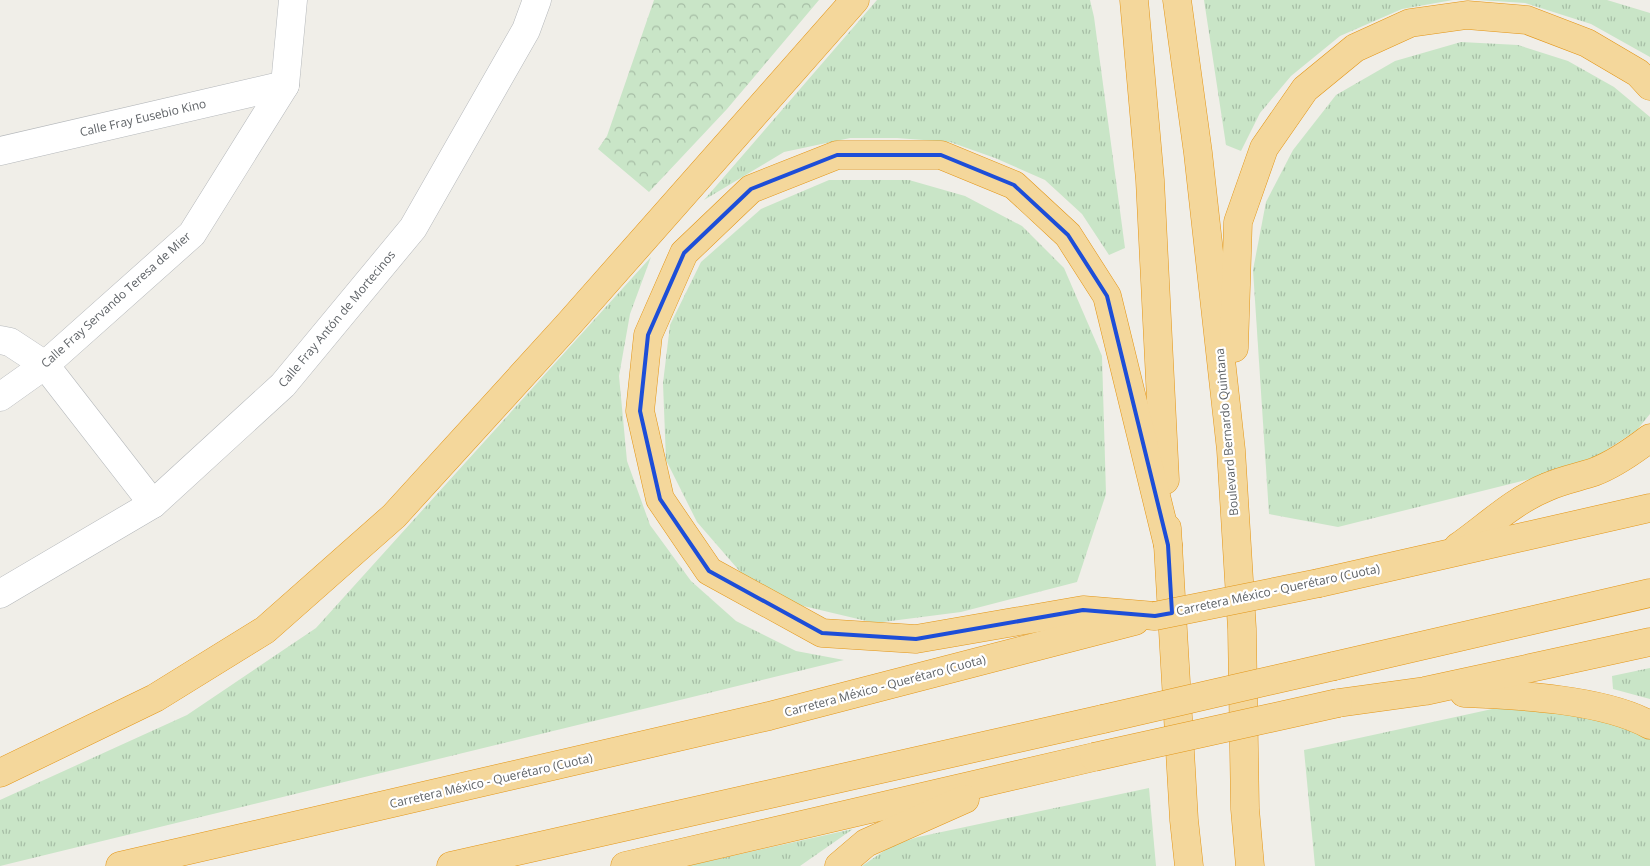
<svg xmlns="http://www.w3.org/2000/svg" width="1650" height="866" viewBox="0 0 1650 866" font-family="'Open Sans',sans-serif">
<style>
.grass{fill:url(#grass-tufts)}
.forest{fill:url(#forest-crowns)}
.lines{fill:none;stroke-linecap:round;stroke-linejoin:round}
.minor-casing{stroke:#b5b8bb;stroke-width:29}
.highway-casing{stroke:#e39515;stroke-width:29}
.minor{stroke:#fff;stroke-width:28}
.highway{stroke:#f4d79b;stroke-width:28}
.highway-bridge-casing{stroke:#e39515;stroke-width:29;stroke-linecap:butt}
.highway-bridge{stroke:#f4d79b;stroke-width:28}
.marked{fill:none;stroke:#1d4ed8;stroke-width:4;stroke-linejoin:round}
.labels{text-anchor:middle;stroke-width:4.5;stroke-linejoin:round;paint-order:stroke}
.street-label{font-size:12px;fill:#5f6367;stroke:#fff}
</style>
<defs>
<pattern id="grass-tufts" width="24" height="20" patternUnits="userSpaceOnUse" patternTransform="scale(1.25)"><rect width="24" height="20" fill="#c9e5c7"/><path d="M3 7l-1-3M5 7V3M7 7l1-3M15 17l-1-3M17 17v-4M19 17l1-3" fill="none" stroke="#a6bda5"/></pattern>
<pattern id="forest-crowns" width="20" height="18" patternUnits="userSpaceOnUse" patternTransform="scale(1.25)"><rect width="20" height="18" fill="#c9e5c7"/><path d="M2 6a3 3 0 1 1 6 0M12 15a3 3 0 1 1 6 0" fill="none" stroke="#a6bda5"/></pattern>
</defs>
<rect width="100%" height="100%" fill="#f0eee8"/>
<!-- grass -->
<g class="grass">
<path d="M877,0H1090L1094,17L1125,248L1109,255L1082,214L1045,180L995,158L950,142L897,138H850L784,152L704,200Z"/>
<path d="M1204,0H1453L1402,9L1340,36L1291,76L1260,113L1241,151L1226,145Z"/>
<path d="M1478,0H1607L1650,13V57L1591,24L1525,3Z"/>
<path d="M1461,42L1518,45L1568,61L1614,87L1650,117V414L1637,430L1582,466L1338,527L1269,514L1253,270L1266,202L1293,150L1336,95L1395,61Z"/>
<path d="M829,180H909L965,196L1022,226L1064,268L1102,356L1106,494L1077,582L961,612L875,623L799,605L743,575L697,522L666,460L663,383L670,325L701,262L761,209Z"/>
<path d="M651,257L630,314L619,376L627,461L650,525L691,581L736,621L796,651L844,660L0,866V800L187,715L316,628Z"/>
<path d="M1650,668V699L1613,689L1612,676Z"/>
<path d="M1549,705L1650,733V866H1315L1304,750L1506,706Z"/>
<path d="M1149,788L1156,866H862L891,846L918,837Z"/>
<path d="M853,829L800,866H687Z"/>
</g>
<!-- forest -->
<path class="forest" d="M654,0H819L727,109L649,192L598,149L607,136Z"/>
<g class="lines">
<!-- minor casing -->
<g class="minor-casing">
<g id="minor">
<path d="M0,151L285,85"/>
<path d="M0,340L10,342L45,365L153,504"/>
<path d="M0,397L45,365L192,234L285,85L293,0"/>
<path d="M0,594L153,504L283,385L413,228L526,30L537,0"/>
</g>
</g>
<!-- highway casing -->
<g class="highway-casing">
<g id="highway">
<path d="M1134,0L1150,180L1165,480"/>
<path d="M1177,0L1198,153L1231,450L1242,629L1245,809L1250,866"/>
<path d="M1234,348L1238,222L1264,148L1305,89L1355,48L1410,23L1467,15L1527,20L1587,43L1638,73L1650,86"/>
<path d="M1167,528L1184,820L1189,866"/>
<path d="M1458,547C1488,526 1513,501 1547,487C1562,480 1579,477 1594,472C1615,464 1633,451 1650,438"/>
<path d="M1319,583L1650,508"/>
<path d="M1155,616L1083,610L916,639L822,633L709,571L660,499L640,411L648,335L684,253L751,189L837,155H941L1014,185L1068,235L1107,296L1168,545"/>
<path d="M1334,666L1650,593"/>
<path d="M1464,693C1518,695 1603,699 1650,725"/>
<path d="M1338,703L1425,691L1650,642"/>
<path d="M0,773L155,698L265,630L394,516L568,325L855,0"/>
<path d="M120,866L769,716L1135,621"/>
<path d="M451,866L1103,719"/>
<path d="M625,866L1094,757"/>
<path d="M839,866L866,843L965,799"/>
</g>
</g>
<!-- minor -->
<use href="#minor" class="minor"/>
<!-- highway -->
<use href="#highway" class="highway"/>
<!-- highway-bridge casing -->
<g class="highway-bridge-casing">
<g id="highway-bridge">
<path d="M1155,616L1319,583"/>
<path d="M1103,719L1334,666"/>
<path d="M1094,757L1338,703"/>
</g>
</g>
<!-- highway-bridge -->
<use href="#highway-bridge" class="highway-bridge"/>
</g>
<!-- marked area -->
<path class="marked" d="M837,155H941L1014,185L1068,235L1107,296L1168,545L1172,613L1155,616L1083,610L916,639L822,633L709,571L660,499L640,411L648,335L684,253L751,189Z"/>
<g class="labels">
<!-- street labels -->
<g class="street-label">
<text transform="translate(143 118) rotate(-13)" y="4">Calle Fray Eusebio Kino</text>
<text transform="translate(116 300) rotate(-42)" y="4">Calle Fray Servando Teresa de Mier</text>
<text transform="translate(337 319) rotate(-50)" y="4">Calle Fray Antón de Mortecinos</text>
<text transform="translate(1227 432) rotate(-95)" y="4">Boulevard Bernardo Quintana</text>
<text transform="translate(1278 590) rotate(-12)" y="4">Carretera México - Querétaro (Cuota)</text>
<text transform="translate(885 686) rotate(-15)" y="4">Carretera México - Querétaro (Cuota)</text>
<text transform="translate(491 781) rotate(-13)" y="4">Carretera México - Querétaro (Cuota)</text>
</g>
</g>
</svg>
